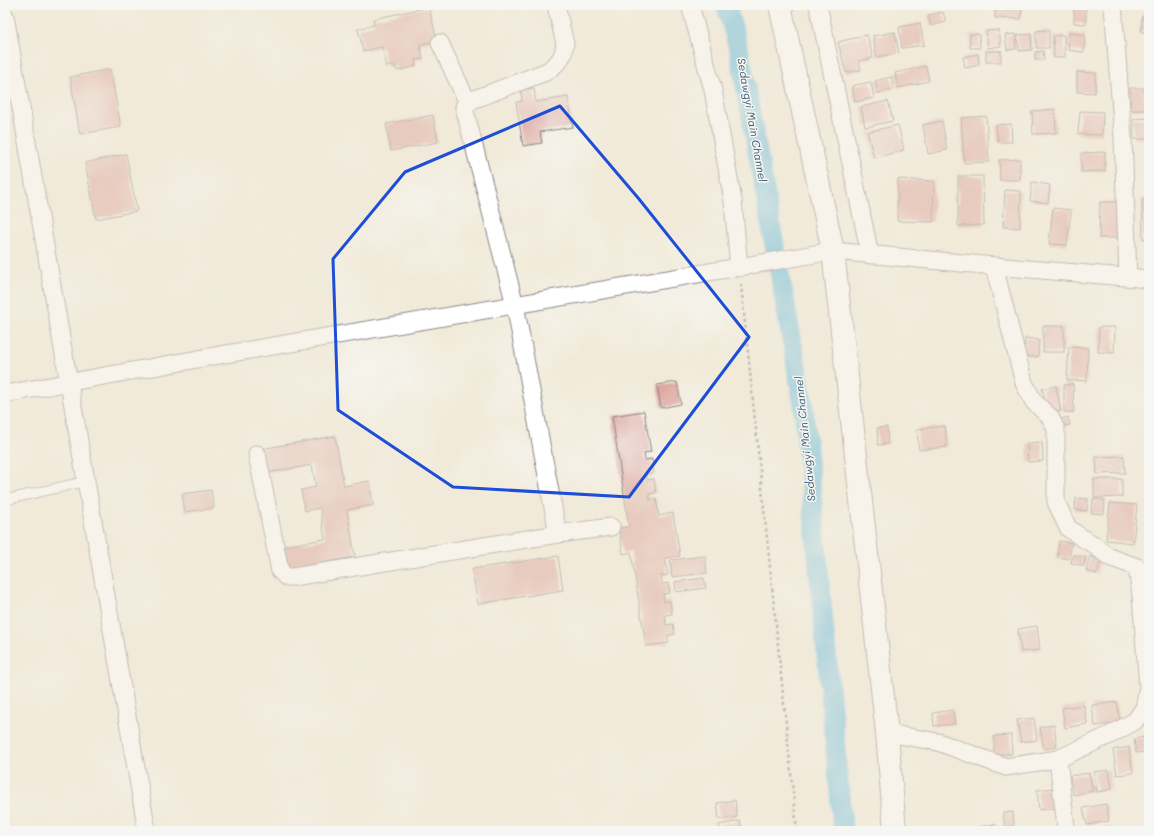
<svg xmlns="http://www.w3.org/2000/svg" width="1154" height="836" viewBox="0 0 1154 836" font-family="Mali,sans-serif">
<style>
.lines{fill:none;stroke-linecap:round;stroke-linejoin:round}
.canal{stroke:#63bce1;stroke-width:20}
.building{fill:#dea7a0}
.lane-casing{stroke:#8a868a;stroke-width:11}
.street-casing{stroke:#8a868a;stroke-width:19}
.secondary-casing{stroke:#8a868a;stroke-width:24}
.path{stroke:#8a868a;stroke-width:2.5;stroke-dasharray:3 3;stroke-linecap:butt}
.lane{stroke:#fff;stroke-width:9}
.street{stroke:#fff;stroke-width:17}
.secondary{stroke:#fff;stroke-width:22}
.marked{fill:none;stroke:#1d4ed8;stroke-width:3;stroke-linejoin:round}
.labels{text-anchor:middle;stroke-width:3;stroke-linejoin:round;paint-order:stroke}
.water-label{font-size:11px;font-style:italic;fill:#395875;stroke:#f6f6f2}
</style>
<rect width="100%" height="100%" fill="#f6f6f2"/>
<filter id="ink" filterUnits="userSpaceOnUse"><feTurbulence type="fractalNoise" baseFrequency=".025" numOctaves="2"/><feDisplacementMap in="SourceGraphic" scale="8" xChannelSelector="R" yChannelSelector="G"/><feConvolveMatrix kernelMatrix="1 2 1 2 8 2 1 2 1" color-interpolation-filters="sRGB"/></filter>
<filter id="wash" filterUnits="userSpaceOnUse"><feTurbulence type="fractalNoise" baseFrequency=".012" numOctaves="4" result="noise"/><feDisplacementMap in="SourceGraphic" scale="16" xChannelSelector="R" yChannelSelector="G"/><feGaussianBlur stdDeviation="0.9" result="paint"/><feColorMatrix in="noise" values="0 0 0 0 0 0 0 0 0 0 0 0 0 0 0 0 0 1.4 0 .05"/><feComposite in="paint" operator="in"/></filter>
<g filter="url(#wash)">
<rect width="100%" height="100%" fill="#f1ead8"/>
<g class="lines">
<!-- canal -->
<path class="canal" d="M726,5L739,50L803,402L843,831"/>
</g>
<g id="blocks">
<!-- building -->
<g class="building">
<path d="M995,5H1022L1021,19L995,18Z"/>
<path d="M429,7L437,41L420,44L423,59L415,60L416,66L397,71L395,65L387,67L382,47L363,51L358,29L374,25L373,19Z"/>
<path d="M1074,7H1086V24L1074,23Z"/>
<path d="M943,12L946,22L931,26L928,15Z"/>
<path d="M1142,16H1149V32H1141Z"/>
<path d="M920,23L924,45L902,48L899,27Z"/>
<path d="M999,30L1001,46L988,48L986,31Z"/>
<path d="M1049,30V48H1036V31Z"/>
<path d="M895,32L899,53L877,57L873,36Z"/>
<path d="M1069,33L1085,35L1084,52L1068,50Z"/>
<path d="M970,34H979L980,48H970Z"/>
<path d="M1015,34L1016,49L1007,50L1005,35Z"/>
<path d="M1031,34L1032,50L1019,51L1017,35Z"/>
<path d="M867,35L873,58L859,61L861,70L846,73L838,42Z"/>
<path d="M1064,35L1065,57L1054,58L1053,36Z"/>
<rect x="986" y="51" width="15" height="11"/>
<path d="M1043,51L1044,60H1035V52Z"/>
<path d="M978,54L979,65L965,68L963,57Z"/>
<path d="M926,66L929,81L898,88L895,73Z"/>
<path d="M110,69L121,127L80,134L70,77Z"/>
<path d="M1077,72L1096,73L1095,93L1077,92Z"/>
<path d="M891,77L894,89L878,93L875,81Z"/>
<path d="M871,82L874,98L855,102L852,86Z"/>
<path d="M534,88L536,102L568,97L573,127L540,132L542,143L523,146L516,102L522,101L521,90Z"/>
<path d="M1130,88H1144L1145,110H1131Z"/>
<path d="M888,101L893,121L865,127L861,107Z"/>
<path d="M1055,109L1056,133L1033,134L1032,111Z"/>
<path d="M1080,111L1103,112L1102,135L1078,134Z"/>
<path d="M433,115L438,142L391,151L386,124Z"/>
<path d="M986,116L989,162L964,163L961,118Z"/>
<path d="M1149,118V139H1134L1133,119Z"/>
<path d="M942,121L947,150L928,154L923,125Z"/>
<path d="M1011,124L1012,142H998L996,125Z"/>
<path d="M898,125L904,150L874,158L867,132Z"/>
<path d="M1105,152V171L1081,172V153Z"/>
<path d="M126,154L137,211L96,219L85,163Z"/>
<path d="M1020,159V180H1000L999,160Z"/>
<path d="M958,176H983L984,225L958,226Z"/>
<path d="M898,179L934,181L933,222L897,221Z"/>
<path d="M1032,182L1050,185L1048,203L1030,201Z"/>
<path d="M1005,190L1021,191L1020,228L1003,227Z"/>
<path d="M1142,199H1149V238L1143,239Z"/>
<path d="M1100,202H1121L1120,238H1099Z"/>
<path d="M1053,208L1071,210L1067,245L1049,244Z"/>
<rect x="1043" y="326" width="21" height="26"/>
<path d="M1099,327H1115L1114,353L1098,352Z"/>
<path d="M1025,338L1039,340L1038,357L1024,356Z"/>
<path d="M1069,347L1088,348L1087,381L1067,380Z"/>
<path d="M677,382L681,404L661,408L657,385Z"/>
<path d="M1073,384L1074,412H1064V385Z"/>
<path d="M1056,386L1061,411L1048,414L1042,389Z"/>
<path d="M644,411L651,452L644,453L645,460L652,459L654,473L646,475L647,480L654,479L656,493L649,494L650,500L656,498L659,516L673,513L680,556L665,558L668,575L661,576L662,584L668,583L670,593L663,594L664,602L670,601L672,614L665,615L666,625L673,624L675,634L667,636L669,643L646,646L631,552L623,554L619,528L629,527L612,416Z"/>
<path d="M1068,417L1070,425L1058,427L1057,420Z"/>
<path d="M945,426L947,447L919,450L917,429Z"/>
<path d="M887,427L888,444L878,445L877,428Z"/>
<path d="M335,436L344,486L369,481L373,505L347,510L355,557L289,569L285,546L325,539L320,508L305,511L301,490L316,487L312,465L266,473L261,449Z"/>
<path d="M1042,442L1043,461L1028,462L1027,443Z"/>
<path d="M1124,456L1125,473L1097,474L1096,457Z"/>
<path d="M1094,479H1122V497L1094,498Z"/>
<path d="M211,490L214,508L185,512L182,494Z"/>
<path d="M1076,498L1088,499L1087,511L1075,510Z"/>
<path d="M1093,499L1105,500L1104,514L1091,513Z"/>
<path d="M1110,503L1137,505L1133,543L1106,540Z"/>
<path d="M1059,541L1072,543L1069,559L1057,557Z"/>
<path d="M1073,555L1086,557L1084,566L1071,563Z"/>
<path d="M558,556L563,590L478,604L472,569Z"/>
<path d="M705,556L707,573L672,577L670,560Z"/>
<path d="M1090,556L1101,560L1097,574L1086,571Z"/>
<path d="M704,578L706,588L676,592L675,582Z"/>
<path d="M1037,626L1040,650L1021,652L1018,629Z"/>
<path d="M1117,702L1120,723L1095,726L1092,705Z"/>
<path d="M1084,705L1087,724L1065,728L1062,708Z"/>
<path d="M953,710L955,724L934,726L933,713Z"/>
<path d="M1034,718L1037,740L1021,742L1017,720Z"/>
<path d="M1054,725L1057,747L1044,749L1040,727Z"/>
<path d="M1011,735L1012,754H994V736Z"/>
<path d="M1143,737L1145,752L1136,753L1134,739Z"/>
<path d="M1129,747L1133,773L1117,775L1113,750Z"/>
<path d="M1109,770L1112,789L1097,792L1094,772Z"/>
<path d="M1089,773L1093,791L1074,795L1070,776Z"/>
<path d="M1056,788L1058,808L1039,810L1037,790Z"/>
<path d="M735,800L737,817L719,819L717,803Z"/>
<path d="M1106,804L1109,821L1087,825L1083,808Z"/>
<path d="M1013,812L1014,825L1005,827L1003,813Z"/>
<path d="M740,821L742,831H720L719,825Z"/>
<path d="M995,824L996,831H979L978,827Z"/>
<path d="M1112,827L1113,831H1094V830Z"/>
</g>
</g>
</g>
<g filter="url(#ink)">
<use href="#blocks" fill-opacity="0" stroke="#8a868a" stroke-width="1"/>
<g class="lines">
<!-- lane casing -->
<g class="lane-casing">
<path id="lane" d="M5,500L87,481"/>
</g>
<!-- street casing -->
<g class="street-casing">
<g id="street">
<path d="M556,5L565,44L563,54L559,61L548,71L472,100L464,107L515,305L558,534"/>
<path d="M690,5L713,90L733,201L739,268"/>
<path d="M818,5L870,255"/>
<path d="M1113,5L1123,137L1128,277"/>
<path d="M5,16L147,831"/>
<path d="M440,43L468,103"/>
<path d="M5,394L220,355L833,251L994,266L1149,279"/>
<path d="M257,454L280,571L286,577H293L558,534L611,527"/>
<path d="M887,733L938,742L1006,767L1058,759L1112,734L1135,721L1144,708L1148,687L1141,596L1137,567L1109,557L1093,544L1082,538L1068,528L1056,502V429L1050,417L1034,402L1024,383L994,266"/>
<path d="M1058,759L1066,827"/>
</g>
</g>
<!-- secondary casing -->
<g class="secondary-casing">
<path id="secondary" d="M780,5L833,251L887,733L895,831"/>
</g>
<!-- path -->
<path class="path" d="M741,284L797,831"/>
<!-- lane -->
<use href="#lane" class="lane"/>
<!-- street -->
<use href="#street" class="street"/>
<!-- secondary -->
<use href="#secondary" class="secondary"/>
</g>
</g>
<!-- marked area -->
<path d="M0 0H1154V836H0ZM560,106L639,199L749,337L629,497L453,487L338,410L333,259L405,172Z" fill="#f1ead8" fill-opacity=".55" fill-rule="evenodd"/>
<path class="marked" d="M560,106L639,199L749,337L629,497L453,487L338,410L333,259L405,172Z"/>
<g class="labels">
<!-- water labels -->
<g class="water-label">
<text transform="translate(752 120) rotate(80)" y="4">Sedawgyi Main Channel</text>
<text transform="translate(805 439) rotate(-96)" y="4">Sedawgyi Main Channel</text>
</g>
</g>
<!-- margin -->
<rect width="1154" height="836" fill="none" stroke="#f6f6f2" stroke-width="20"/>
</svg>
